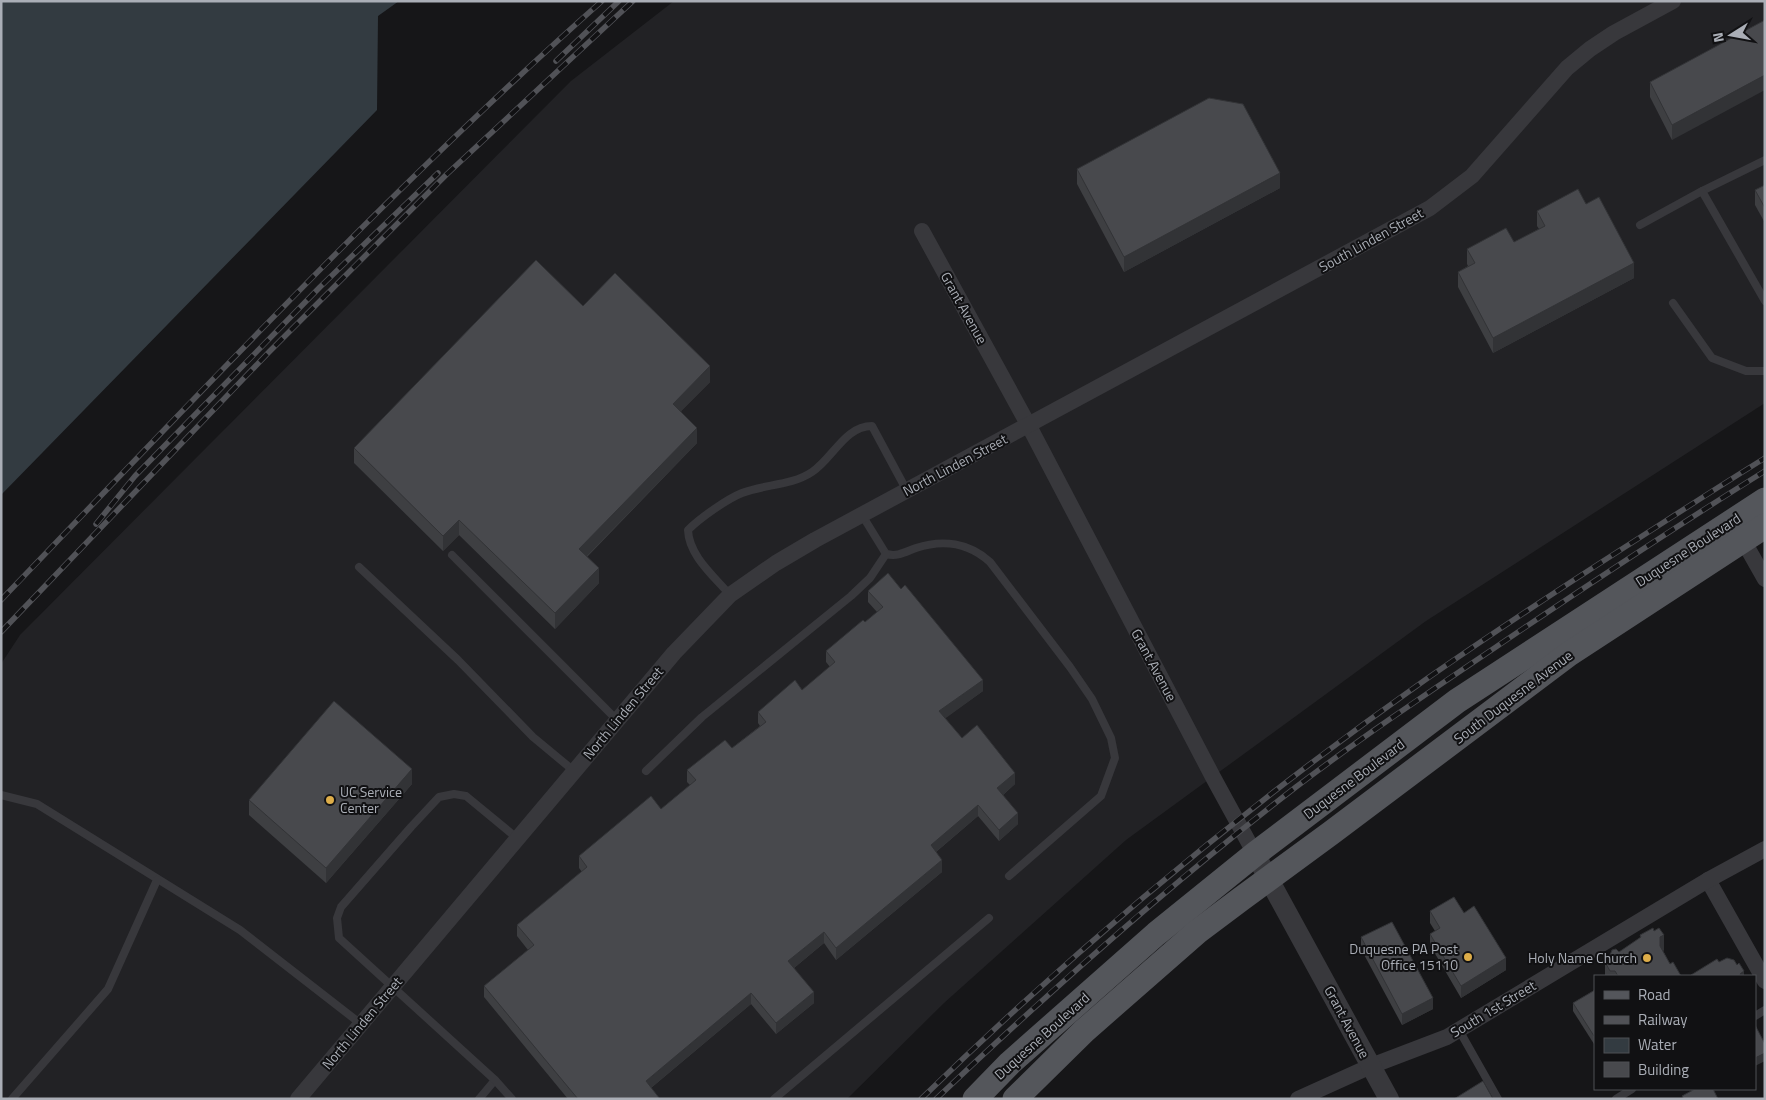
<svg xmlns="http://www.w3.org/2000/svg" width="1766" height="1100" viewBox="0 0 1766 1100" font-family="'Titillium Web',sans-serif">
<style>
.built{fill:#222225}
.water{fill:#333b41}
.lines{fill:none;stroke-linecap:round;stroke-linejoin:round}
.service{stroke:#38383c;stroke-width:8}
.minor{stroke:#38383c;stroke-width:16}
.tertiary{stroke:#38383c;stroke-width:20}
.primary{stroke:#54565b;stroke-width:25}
.rail-casing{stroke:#515257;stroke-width:5.5}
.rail{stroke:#111113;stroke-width:4;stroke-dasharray:11;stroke-linecap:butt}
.wall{fill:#3e3f42}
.shaded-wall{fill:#323336}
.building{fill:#48494d;stroke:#323336}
.poi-dot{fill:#ddad49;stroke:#111113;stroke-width:2}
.labels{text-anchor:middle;stroke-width:4;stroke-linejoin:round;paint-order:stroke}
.street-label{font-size:14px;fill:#aaaeb6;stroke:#111113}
.poi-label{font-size:14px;fill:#aaaeb6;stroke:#111113;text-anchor:end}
</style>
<rect width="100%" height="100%" fill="#161618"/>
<!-- built -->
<path class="built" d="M674,1H1765V403L1426,621L1126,840L944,1003L847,1099H1V664L20,635L571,81Z"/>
<!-- water -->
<path class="water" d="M1,1H399L378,16L377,110L1,495Z"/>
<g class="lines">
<!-- service -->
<g class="service">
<path d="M1702,191L1765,160"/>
<path d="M1640,225L1702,191L1765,301"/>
<path d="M1673,303L1712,358L1746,371H1765"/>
<path d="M862,515L886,554C898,557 905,552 916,548C943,539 969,543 990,562L1070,667L1092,699L1111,738L1115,758L1101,796L1009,876"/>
<path d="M452,555L617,720"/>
<path d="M359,567L458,660L533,737L574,771"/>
<path d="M730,595C714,576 689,556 688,530C700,518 727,499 742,493C765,484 791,486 812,472C833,458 845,426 872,426L907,491"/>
<path d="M646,771L702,717L851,596L870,578L886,554"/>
<path d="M1,795L37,804L240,930L361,1024"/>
<path d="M1755,1016L1765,1010"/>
<path d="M1459,1030L1498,1099"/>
<path d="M12,1099L108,989L157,880"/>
<path d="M479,1099L495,1080"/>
<path d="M512,1099L495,1080L339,938L337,918L341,907L411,827L439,797L454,794L466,796L517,838"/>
<path d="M774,1099L989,918"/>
<path d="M1616,1099L1632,1089"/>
</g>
<!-- minor -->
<g class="minor">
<path d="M922,231L1029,426L1214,779L1255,854"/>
<path d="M1739,533L1765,579"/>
<path d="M1708,880L1765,981"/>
<path d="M298,1099L674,653L730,595L776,563L815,540L1430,208L1472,176L1567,68L1590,49L1614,33L1673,1"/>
<path d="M1298,1099L1371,1066L1447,1037L1708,880L1765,849"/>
</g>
<!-- tertiary -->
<path class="tertiary" d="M1255,854L1389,1099"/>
<!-- primary -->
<g class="primary">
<path d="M975,1099L1010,1063L1156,934L1255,854L1457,701L1765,500"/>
<path d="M1015,1099L1084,1031L1197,932L1241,899L1331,833L1569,654L1765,526"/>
</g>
<!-- rail casing -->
<g class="rail-casing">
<g id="rail">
<path d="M556,61L619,1"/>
<path d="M96,524L135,476L320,287L438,173"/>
<path d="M1,600C197,396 390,189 602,1"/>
<path d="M1,632L269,352L447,174L633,1"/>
<path d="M921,1099C1078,946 1246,806 1425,680C1491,634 1558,590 1625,547C1672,517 1718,487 1765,458"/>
<path d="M936,1099C1052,989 1170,884 1296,787C1370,731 1447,680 1524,628C1603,575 1683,522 1765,471"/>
</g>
</g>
<!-- rail -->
<use href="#rail" class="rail"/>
</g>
<!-- wall -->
<g class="wall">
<path d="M1765,20L1672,140L1650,97V82Z"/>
<path d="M1077,169L1280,188L1124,272L1077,184Z"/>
<path d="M1765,185V223L1755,205V190Z"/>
<path d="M1586,204L1634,278L1493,353L1458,287V272L1468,266L1467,264V249L1514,242L1539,229L1537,226V211Z"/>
<path d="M583,306L710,382L681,411L697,443L587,557L599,583L555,629L459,535L443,551L354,463V448Z"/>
<path d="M868,591L983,691L945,718L962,738L1015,784L1003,795L1018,824L999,841L978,816L936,852L942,872L836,960L824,943L794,968L814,1003L776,1034L751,1004L651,1088L660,1099H568L484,997V986L528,950L517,936V925L582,872L579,868V856L661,809L690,785L687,782V770L732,748L760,726L758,723V712L802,690L830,667L826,662V651L865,622L877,612L868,602Z"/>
<path d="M412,784L326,883L249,815V800Z"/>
<path d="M1430,911L1464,913L1506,970L1461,998L1430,945V934L1435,931L1430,923Z"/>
<path d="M1640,935L1664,950L1663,951L1670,964L1681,976H1605V962L1610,955L1619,952L1640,938Z"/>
<path d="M1361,937L1433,1009L1402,1025L1361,949Z"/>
<path d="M1595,990L1594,1044L1573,1011V1003Z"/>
</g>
<!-- shaded-wall -->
<g class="shaded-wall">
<path d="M1765,75V90L1672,140V125Z"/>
<path d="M1280,173V188L1124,272V257Z"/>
<path d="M1634,263V278L1493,353V338Z"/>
<path d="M710,366V382L673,419V404Z"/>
<path d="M697,428V443L579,564V549Z"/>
<path d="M459,520V535L443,551V536Z"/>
<path d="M599,568V583L555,629V613Z"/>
<path d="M983,680V691L939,723V711Z"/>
<path d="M412,769V784L326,883V868Z"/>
<path d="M1015,773V784L997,800V788Z"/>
<path d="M978,805V816L931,856V845Z"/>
<path d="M1018,813V824L999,841V830Z"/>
<path d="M942,860V872L836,960V948Z"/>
<path d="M824,932V943L788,973V961Z"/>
<path d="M1664,935V950L1660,952V937Z"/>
<path d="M1506,958V970L1461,998V986Z"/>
<path d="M1744,971V976H1740V974Z"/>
<path d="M814,992V1003L776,1034V1023Z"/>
<path d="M751,993V1004L646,1092V1081Z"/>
<path d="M1433,998V1009L1402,1025V1014Z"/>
<path d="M1595,1035V1043L1594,1044V1036Z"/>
<path d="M1765,1053V1061L1755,1066V1058Z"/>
</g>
<!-- building -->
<g class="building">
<path d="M1765,20V75L1672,125L1650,82Z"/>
<path d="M1209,98L1243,104L1280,173L1124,257L1077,169Z"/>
<path d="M1765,185V208L1755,190Z"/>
<path d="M1578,189L1586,204L1599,197L1634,263L1493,338L1458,272L1475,263L1467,249L1506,228L1514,242L1545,226L1537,211Z"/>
<path d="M536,260L583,306L615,273L710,366L673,404L697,428L579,549L599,568L555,613L459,520L443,536L354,448Z"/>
<path d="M888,573L901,589L905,585L983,680L939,711L962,738L977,725L1015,773L997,788L1018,813L999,830L978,805L931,845L942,860L836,948L824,932L788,961L814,992L776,1023L751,993L646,1081L660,1099H578L484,986L534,945L517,925L587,867L579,856L651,796L661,809L696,780L687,770L725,740L732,748L766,722L758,712L795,680L802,690L835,662L826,651L863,620L865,622L883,607L868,591Z"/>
<path d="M334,701L412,769L326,868L249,800Z"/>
<path d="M1454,897L1464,913L1474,906L1506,958L1461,986L1430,934L1440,928L1430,911Z"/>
<path d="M1392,922L1433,998L1402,1014L1361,937Z"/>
<path d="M1653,928L1654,931L1659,928L1664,935L1660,937V946L1670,964L1673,962L1681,976H1618L1615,971H1610L1605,962V956L1610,955L1612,950L1616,949L1619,952L1641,937L1640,935Z"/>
<path d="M1727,958L1734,960L1737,965L1739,963L1744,971L1740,974L1741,976H1692L1691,975L1717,959L1719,962Z"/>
<path d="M1595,990V1035L1594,1036L1573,1003Z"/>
<path d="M1755,1025L1765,1044V1053L1755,1058Z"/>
<path d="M1483,1081L1493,1099H1454Z"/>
<path d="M1695,1089H1713L1718,1099H1684L1682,1096Z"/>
</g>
<!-- markers -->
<g class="poi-dot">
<circle cx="330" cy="800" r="5"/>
<circle cx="1468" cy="957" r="5"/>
<circle cx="1647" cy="958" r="5"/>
</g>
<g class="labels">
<!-- street labels -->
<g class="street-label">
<text transform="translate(1371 240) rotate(-29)" y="5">South Linden Street</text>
<text transform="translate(964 308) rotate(61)" y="5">Grant Avenue</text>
<text transform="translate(955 465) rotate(-28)" y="5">North Linden Street</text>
<text transform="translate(1688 550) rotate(-33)" y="5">Duquesne Boulevard</text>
<text transform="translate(1154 665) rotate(62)" y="5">Grant Avenue</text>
<text transform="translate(1513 697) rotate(-37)" y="5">South Duquesne Avenue</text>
<text transform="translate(623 713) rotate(-50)" y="5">North Linden Street</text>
<text transform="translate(1354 779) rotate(-37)" y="5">Duquesne Boulevard</text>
<text transform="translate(1493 1009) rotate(-31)" y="5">South 1st Street</text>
<text transform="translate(1347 1022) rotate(62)" y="5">Grant Avenue</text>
<text transform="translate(362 1023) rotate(-50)" y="5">North Linden Street</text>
<text transform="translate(1042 1036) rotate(-42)" y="5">Duquesne Boulevard</text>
</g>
<!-- poi labels -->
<g class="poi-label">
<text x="340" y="797" text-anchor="start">UC Service<tspan x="340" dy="16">Center</tspan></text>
<text x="1458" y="954">Duquesne PA Post<tspan x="1458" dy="16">Office 15110</tspan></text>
<text x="1637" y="963">Holy Name Church</text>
</g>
</g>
<!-- border -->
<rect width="1766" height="1100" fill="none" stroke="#aaaeb6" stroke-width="5"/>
<!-- legend -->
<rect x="1594" y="975" width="162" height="115" fill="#111113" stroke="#4e5054"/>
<rect x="1604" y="991" width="25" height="8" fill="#54565b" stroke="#4e5054"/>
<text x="1638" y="1000" font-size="15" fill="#aaaeb6">Road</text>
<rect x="1604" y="1016" width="25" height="8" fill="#515257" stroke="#4e5054"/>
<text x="1638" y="1025" font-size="15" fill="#aaaeb6">Railway</text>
<rect x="1604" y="1038" width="25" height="15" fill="#333b41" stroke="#4e5054"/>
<text x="1638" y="1050" font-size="15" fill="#aaaeb6">Water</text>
<rect x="1604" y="1062" width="25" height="15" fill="#48494d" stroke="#4e5054"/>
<text x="1638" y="1075" font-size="15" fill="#aaaeb6">Building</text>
<!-- north arrow -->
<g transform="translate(1731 35) rotate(259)" stroke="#111113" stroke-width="4" paint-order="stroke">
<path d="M0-4L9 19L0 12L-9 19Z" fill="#aaaeb6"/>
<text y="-8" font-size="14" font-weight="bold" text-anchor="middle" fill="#aaaeb6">N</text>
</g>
</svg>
